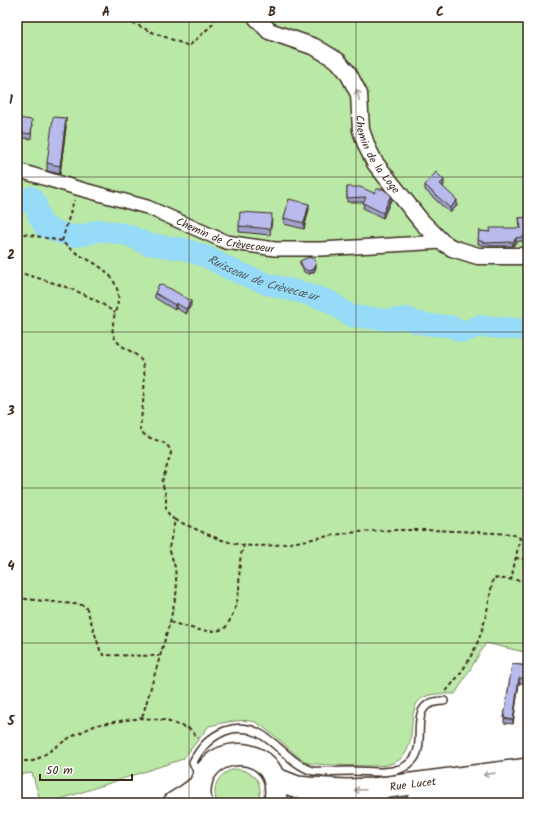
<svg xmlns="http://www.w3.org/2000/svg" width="545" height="820" viewBox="0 0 545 820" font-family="Kalam,sans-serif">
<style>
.green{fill:#bae8a6;stroke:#7a8962}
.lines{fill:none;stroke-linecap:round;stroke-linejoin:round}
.river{stroke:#96dbf8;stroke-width:22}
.service-casing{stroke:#3b2a1e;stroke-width:10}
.minor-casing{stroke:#3b2a1e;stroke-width:16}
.tertiary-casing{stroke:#3b2a1e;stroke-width:19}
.primary-casing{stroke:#3b2a1e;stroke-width:24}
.path{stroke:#3b2a1e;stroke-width:2;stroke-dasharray:4 3;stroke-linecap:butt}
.service{stroke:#fff;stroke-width:7}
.minor{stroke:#fff;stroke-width:13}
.tertiary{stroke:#fff;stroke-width:16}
.primary{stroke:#fff;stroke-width:21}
.wall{fill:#9ea1cb;stroke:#3b2a1e}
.shaded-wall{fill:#8183a5;stroke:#3b2a1e}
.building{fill:#b8bbec;stroke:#3b2a1e}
.oneway{stroke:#a79f9a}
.grid{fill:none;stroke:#3b2a1e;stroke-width:1;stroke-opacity:0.55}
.labels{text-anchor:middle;stroke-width:3;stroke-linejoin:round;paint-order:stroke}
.street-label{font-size:11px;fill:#3b2a1e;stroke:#fff}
.water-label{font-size:12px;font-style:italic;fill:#565f5f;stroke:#fff}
.neatline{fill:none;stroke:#3b2a1e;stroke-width:1.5}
.grid-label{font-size:13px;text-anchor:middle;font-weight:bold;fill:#3b2a1e}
</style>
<rect width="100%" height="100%" fill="#fff"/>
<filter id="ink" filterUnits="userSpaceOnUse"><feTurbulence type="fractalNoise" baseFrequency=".025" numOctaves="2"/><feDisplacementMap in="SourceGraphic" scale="8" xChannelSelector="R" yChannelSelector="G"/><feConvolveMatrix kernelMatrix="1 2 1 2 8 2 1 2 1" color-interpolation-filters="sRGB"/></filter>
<g filter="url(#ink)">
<!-- green -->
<g class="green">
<path d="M17,17H528V653L486,643L455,694C447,694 438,693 430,695C396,702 429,756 387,765C380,767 313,765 308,763C298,758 290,749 282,742C277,738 260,724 255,722C242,718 222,723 209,726L183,759L49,803H41L32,773L17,775Z"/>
<path d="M235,769C254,770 266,784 257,803H217C211,787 218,773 235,769Z"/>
</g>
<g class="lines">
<!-- river -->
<path class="river" id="s1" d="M17,205L24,199L31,197L36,204L38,215L45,227L60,233L74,236L85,235L99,230L128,235L147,244L184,249L207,257L230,269L267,284L307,294L329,301L351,316L390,320L407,318L415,322L430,325L449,326L464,332L478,326L528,330"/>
<!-- service casing -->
<g class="service-casing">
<path id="service" d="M203,774L196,769L193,762C200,748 210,737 225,731C265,717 281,761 313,771C326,772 340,771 353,771C367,771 383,774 396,770C402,769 408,765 412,761C430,743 403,701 444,701"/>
</g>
<!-- minor casing -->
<g class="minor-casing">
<g id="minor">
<path id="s2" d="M17,170L77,188L147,207L226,242L275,249H321L442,242"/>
</g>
</g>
<!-- tertiary casing -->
<g class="tertiary-casing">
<g id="tertiary">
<path id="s3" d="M256,17L269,31L315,47L338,61L348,73L359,94L361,130L367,147L375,163L421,221L442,242L452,248L478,256H528"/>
</g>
</g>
<!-- primary casing -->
<g class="primary-casing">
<g id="primary">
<path id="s4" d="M274,778L297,787L308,788L346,790L373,789L528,769"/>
<path d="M174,803L187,795L200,785"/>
<path d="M201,803C190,748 265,738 275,782C276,789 277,796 274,803"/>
<path d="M416,803L528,788"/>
</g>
</g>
<!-- path -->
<g class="path">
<path d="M119,17L152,32L189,46L213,24L215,17"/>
<path d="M17,231L25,234L62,241C76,258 101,261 113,280C124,299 115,305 113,324C113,327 112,331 113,333C116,348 133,349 141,360C149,372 141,414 140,430C150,444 168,437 171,453L162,482L166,496V510L171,517L175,520L169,548L175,567L177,590L170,622L142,718"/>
<path d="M62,241L74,200"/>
<path d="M17,272C51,282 87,291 115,313"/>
<path d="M175,520C197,529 220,542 243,545C279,549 314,537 349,533C403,527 458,531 512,534L520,538L511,580"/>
<path d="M515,558L528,560"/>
<path d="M17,598L83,605L87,609L101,653L104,655L159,656"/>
<path d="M170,622C184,626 211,636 225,628C232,619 238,602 239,589C240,574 238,560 244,545"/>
<path d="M446,691C457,679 467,665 474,650C485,628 489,602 493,578L528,581"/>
<path d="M17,761H33L41,757L69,738L96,725L126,720L142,718L164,720L190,729L198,738"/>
</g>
<!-- service -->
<use href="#service" class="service"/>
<!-- minor -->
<use href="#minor" class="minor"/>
<!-- tertiary -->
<use href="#tertiary" class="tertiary"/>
<!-- primary -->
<use href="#primary" class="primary"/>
</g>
<!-- wall -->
<g class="wall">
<path d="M17,118L32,125L31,139L17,137Z"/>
<path d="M66,127L60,174L47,171V163Z"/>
<path d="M425,185H444L443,187L457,206L450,213L425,190Z"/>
<path d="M347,187L391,200L383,218L363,208L364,202H347Z"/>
<path d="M309,209L304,229L284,224V218Z"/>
<path d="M528,217V240L516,242L513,246H486L478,244L479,231L490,232L520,228L519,218Z"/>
<path d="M272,220L270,235L239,232V226Z"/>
<path d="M300,261L316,267L314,272L309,274L304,272L300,264Z"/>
<path d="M155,293L191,305L186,314L176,308L175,310L155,298Z"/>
<path d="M512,664L528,666V684L519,683L513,724L504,723V718Z"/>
<rect x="526" y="738" width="2" height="14"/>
</g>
<!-- shaded-wall -->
<g class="shaded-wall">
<path d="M66,118V127L60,174V166Z"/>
<path d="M444,180V185L440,189V184Z"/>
<path d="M391,195V200L383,218V213Z"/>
<path d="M457,200V206L450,213V208Z"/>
<path d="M309,204V209L304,229V223Z"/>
<path d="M516,238V242L513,246V242Z"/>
<path d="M316,264V267L314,272L309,274V271Z"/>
<path d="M191,301V305L186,314V309Z"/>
<path d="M176,303V308L175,310V305Z"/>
<path d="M519,678V683L513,724V720Z"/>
</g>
<!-- building -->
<g class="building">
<path d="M53,117L66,118L60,166L47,163Z"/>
<path d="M17,118L32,120L31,134L17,132Z"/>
<path d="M436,172L444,180L440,184L457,200L450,208L425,185Z"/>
<path d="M347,187H360L374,193L377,189H383L391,195L383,213L363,203L366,197L347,198Z"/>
<path d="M289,199L309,204L304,223L284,218Z"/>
<path d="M240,212L272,214L270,229L239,226Z"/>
<path d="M528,217V236L516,238L513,242L486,243L478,240L479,231L490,232V228H521L519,218Z"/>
<path d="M309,257L314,259L316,264L314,269L309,271L304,269L300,261Z"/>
<path d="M159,284L171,289L191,301L186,309L176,303L175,305L155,293Z"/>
<path d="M512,664L528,666V679L519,678L513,720L504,718Z"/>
<path d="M526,738H528V750L526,749Z"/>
</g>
<!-- one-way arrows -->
<defs><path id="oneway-shaft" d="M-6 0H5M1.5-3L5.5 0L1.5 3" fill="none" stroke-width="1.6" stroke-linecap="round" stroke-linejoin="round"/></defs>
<g class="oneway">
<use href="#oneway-shaft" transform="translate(358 95) rotate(-103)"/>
<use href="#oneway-shaft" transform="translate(489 774) rotate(172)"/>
<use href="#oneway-shaft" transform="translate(360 790) rotate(178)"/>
</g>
</g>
<!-- grid -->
<path class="grid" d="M189,17V803M356,17V803M17,177H528M17,332H528M17,488H528M17,643H528"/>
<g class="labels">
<!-- street labels -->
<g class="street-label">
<text dy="4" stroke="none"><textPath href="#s3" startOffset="199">Chemin de la Loge</textPath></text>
<text dy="4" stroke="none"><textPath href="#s2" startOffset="219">Chemin de Crèvecoeur</textPath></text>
<text dy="4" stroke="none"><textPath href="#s4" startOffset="141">Rue Lucet</textPath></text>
</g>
<!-- water labels -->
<g class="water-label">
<text dy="4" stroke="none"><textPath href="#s1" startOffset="279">Ruisseau de Crèvecœur</textPath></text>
</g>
</g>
<!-- margin -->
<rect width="545" height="820" fill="none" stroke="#fff" stroke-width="44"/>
<!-- scale -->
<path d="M40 774v6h92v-6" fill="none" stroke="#3b2a1e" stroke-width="2"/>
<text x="46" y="774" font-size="12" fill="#3b2a1e" stroke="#ffffff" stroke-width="3" paint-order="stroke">50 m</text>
<rect x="22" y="22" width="501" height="776" class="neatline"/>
<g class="grid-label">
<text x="106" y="16">A</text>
<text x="272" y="16">B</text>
<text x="440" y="16">C</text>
<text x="11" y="104">1</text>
<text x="11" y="259">2</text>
<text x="11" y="415">3</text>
<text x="11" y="570">4</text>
<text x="11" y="725">5</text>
</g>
</svg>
